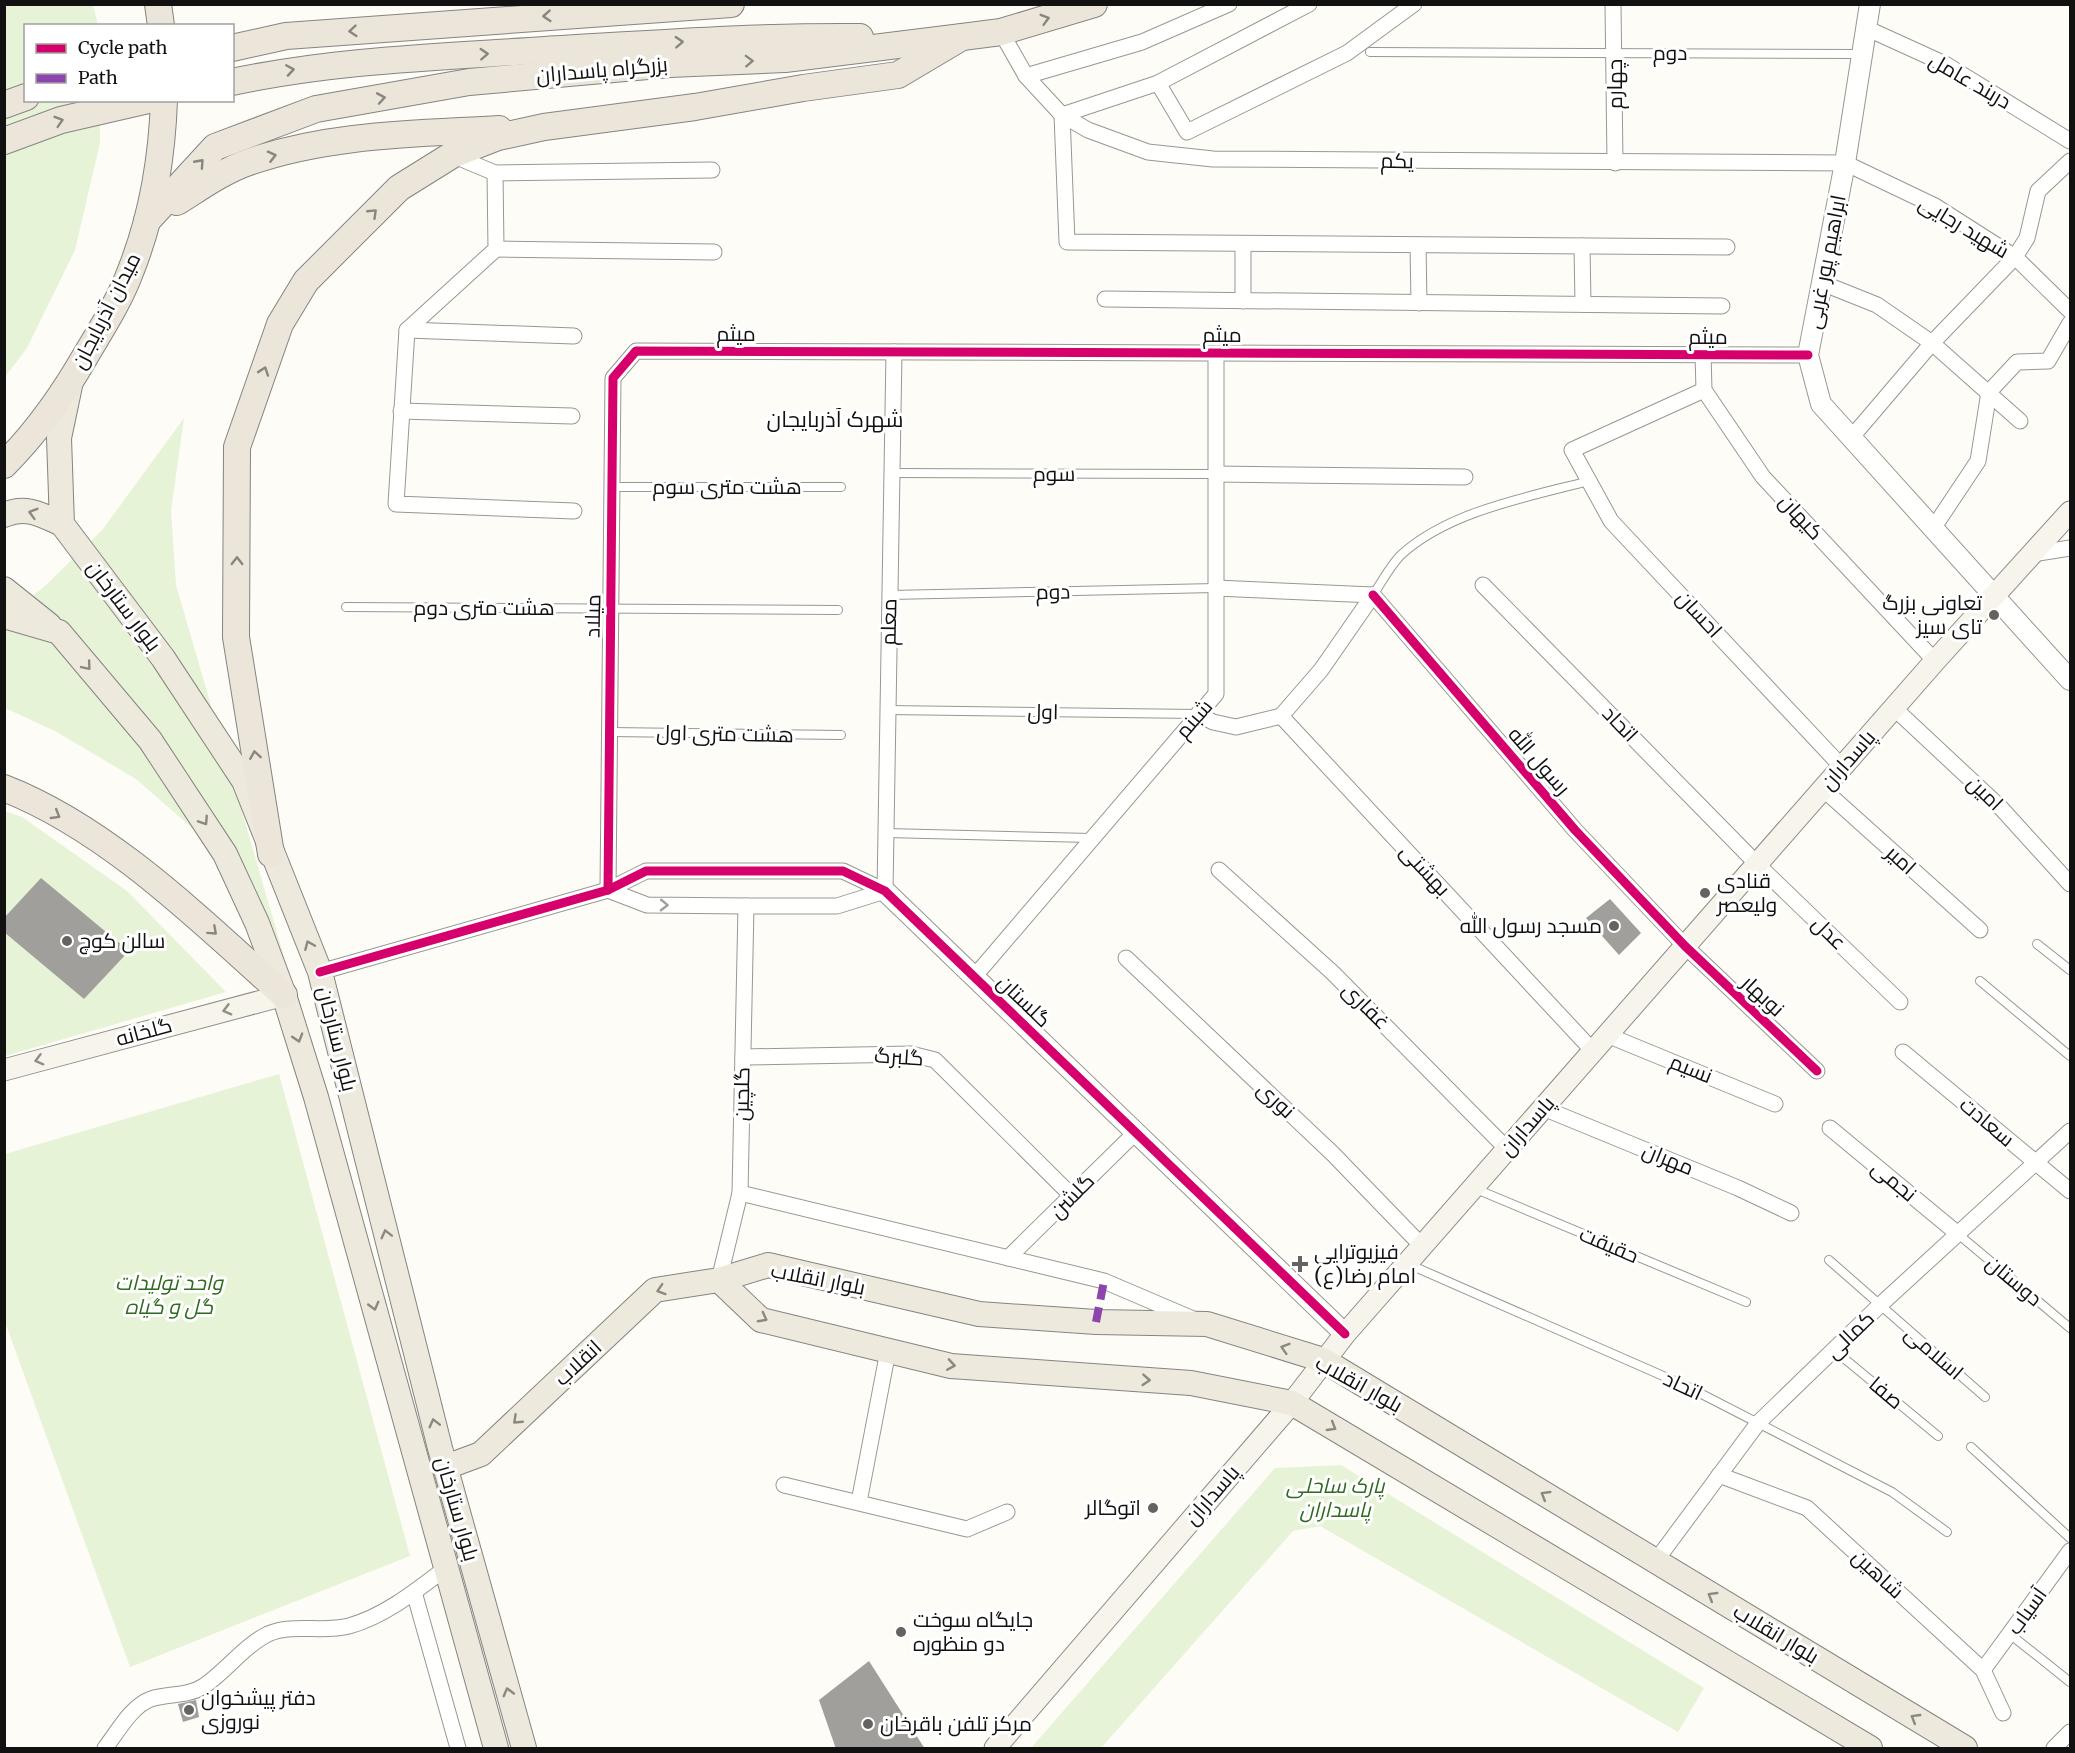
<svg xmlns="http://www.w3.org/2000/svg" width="2075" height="1753" viewBox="0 0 2075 1753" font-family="Merriweather,Cairo,serif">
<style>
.green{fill:#e7f3d7}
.building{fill:#a19f9c}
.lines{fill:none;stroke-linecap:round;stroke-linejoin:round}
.service-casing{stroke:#979795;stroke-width:10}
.minor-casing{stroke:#979795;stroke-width:17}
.tertiary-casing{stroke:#979795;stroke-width:22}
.secondary-casing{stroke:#8e8d8b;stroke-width:23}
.primary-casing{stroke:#858482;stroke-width:26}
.trunk-casing{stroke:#858482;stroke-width:28}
.service{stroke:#fffffe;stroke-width:8}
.minor{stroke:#fffffe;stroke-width:15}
.tertiary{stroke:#fffffe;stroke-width:20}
.secondary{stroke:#f6f4eb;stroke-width:21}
.primary{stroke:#ede9dc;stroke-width:24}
.trunk{stroke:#ece5da;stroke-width:26}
.quiet{stroke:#8e44ad;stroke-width:8;stroke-dasharray:15 8;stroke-linecap:butt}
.cycleway-casing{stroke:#fff;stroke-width:13}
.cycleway{stroke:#d6006c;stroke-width:9}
.oneway{stroke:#898680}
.oneway2{stroke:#8a8881}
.oneway3{stroke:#a0a09f}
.oneway4{stroke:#8f8e89}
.poi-dot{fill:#646362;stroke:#fff;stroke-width:2}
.labels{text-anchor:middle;stroke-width:6;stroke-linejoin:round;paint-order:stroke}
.street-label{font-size:21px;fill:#111;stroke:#fff}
.poi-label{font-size:21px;fill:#111;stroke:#fff;text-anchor:start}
.park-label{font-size:21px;font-style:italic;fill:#2f6b1f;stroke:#fff}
.neighbourhood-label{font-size:22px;fill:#111;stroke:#fff}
</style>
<rect width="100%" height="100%" fill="#fdfcf7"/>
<!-- green -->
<g class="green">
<path d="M5,5H93L98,25L26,26V100L100,101V143L75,250L27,348L5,377Z"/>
<path d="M184,418L171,511L176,585L290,977L279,979L248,904L199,834L136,779L55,731L5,708L4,616L44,587L103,529Z"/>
<path d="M5,811L22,817L127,891L226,992L5,1056Z"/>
<path d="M279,1074L410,1556L130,1667L5,1322V1154Z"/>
<path d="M1341,1465L1704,1688L1678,1732L1320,1526L1293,1531L1101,1748H1031L1275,1468Z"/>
</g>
<!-- building -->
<g class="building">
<path d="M41,878L129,951L84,999L4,932V918Z"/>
<path d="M1610,899L1641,933L1619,955L1586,918Z"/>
<path d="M869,1661L925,1749H836L819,1700Z"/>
<path d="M196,1700L199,1717L183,1722L178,1704Z"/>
</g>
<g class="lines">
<!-- service casing -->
<g class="service-casing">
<g id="service">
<path d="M1370,52L1861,54"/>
<path d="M892,473L1215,474"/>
<path d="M612,487H841"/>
<path d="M890,595L1216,588"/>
<path d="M1373,595C1382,582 1391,564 1402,554C1450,511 1528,497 1589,481"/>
<path d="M346,607L838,610"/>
<path d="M888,710L1198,714"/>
<path d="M610,732L841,735"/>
<path d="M886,833L1091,838"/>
<path d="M2037,944L2070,970"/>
<path d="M1980,981L2070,1056"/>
<path d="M1476,1189L1746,1302"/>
<path d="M1958,1234L2070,1328"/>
<path d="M1829,1260L1985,1397"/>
<path d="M1408,1264L1686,1386L1892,1492L1947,1532"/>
<path d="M1834,1350L1938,1436"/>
<path d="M1971,1447L2070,1538"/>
<path d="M2011,1635L2070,1682"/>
</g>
</g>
<!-- minor casing -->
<g class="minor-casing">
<g id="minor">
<path d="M1309,4L1158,83L1062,115L1067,242L1727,247"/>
<path d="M1613,4L1615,163"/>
<path d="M1866,28L1945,64L2070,141"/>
<path d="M1001,32L1026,76L1062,115L1088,130L1148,152L1213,159L1845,163L1935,206L2015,257L2070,311"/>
<path d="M1026,76L1142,42L1229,4"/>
<path d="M1158,83L1187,132L1347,53L1414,4"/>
<path d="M452,155L495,173L496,249L407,330L396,504L574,511"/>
<path d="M495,173L712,170"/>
<path d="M1418,245L1419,303"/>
<path d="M1582,246L1583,304"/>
<path d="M496,249L714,252"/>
<path d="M1822,283L1877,305L1932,343L2020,421"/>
<path d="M1105,299L1722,306"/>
<path d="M1243,301V244"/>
<path d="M407,330L574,336"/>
<path d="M1703,354L1704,390L1763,477L1935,661"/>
<path d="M1704,390L1572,450L1611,521L1842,767"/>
<path d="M401,411L572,416"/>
<path d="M1851,438L1932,343L2015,257L2027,238L2038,191L2070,161"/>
<path d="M1215,474L1465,477"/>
<path d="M1934,527L1978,461L1989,392L2017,362L2048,361L2070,323"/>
<path d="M2032,554L2070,548"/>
<path d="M1483,585L1757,864L1900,1002"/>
<path d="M1216,588L1373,595"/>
<path d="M1373,595L1575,830L1685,946L1817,1071"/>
<path d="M1894,708L2001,808L2070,884"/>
<path d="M1198,714L1213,722L1236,727L1281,716L1321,670L1373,595"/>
<path d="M1281,716L1593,1051"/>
<path d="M1823,789L1980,930"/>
<path d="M1219,870L1333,973L1507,1149"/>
<path d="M608,890L613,378L636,351L1808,355"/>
<path d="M608,890L647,905L746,906H837L885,891"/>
<path d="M885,891L894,352"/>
<path d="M1126,958L1333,1154L1422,1246"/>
<path d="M320,972L608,890L646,871H843L885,891"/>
<path d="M974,977L1216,694V353"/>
<path d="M1607,1035L1775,1104"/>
<path d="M1903,1052L2070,1191"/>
<path d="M743,1057L911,1054L935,1060L1072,1196"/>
<path d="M1543,1108L1738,1188L1791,1213"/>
<path d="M1830,1128L1958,1234"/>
<path d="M740,1193L1104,1281L1193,1319"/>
<path d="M1008,1258L1135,1133"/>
<path d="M719,1280L740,1193L746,906"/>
<path d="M1719,1475L1807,1508L1983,1670L2003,1713"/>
<path d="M784,1485L967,1529L1007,1512"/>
<path d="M859,1502L888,1351"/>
<path d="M1655,1562L1758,1423L1879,1306L2070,1131"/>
<path d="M414,1592L458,1748"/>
<path d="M1983,1670L2070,1551"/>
<path d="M105,1748C117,1733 131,1706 151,1699C169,1693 187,1697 204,1686C226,1671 244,1646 268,1634C293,1623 322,1633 349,1626C385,1616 417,1590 446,1568"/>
<path d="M2054,1748L2070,1732"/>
</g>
</g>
<!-- tertiary casing -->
<g class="tertiary-casing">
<g id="tertiary">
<path d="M1870,4L1845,163L1808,355L1821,404L2070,680"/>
<path d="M885,891L1345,1334"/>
</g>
</g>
<!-- secondary casing -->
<g class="secondary-casing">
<g id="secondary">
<path d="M4,1070L284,995"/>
<path d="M995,1748L1292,1403L1345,1334L1935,661L2070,512"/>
</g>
</g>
<!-- primary casing -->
<g class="primary-casing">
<g id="primary">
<path d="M71,381L59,438L62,524L163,658L244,781L320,972L440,1448L524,1748"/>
<path d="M4,515C26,505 42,515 62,524"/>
<path d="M4,589L49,625"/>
<path d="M4,616L59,632L150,740L225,854L257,923L284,995L316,1097L496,1748"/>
<path d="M719,1280L761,1320L951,1366L1191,1383L1292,1403L1870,1748"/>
<path d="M446,1467L481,1454L655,1290L719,1280L768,1265L979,1314L1096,1322L1207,1324L1323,1360L1965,1748"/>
</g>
</g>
<!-- trunk casing -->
<g class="trunk-casing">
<g id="trunk">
<path d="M158,4L161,26"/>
<path d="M232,48L286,36L731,4"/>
<path d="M232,82C335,60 441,57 545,50C650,44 755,36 860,37"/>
<path d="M4,105L26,97"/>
<path d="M4,141L61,120L148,100"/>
<path d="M177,202C201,187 223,171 249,162C329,134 416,134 499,129"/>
<path d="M147,221L215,147L316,109L469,82L670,64L785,59L962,37L1001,32L1094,4"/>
<path d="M4,465C37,432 63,395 86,355C102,328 120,300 131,270C152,217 162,158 164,100"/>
<path d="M4,788C109,829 201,921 284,995"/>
<path d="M271,854L236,637L237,447L280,324L306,281L399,188L452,155L498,137L544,127L695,107L803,88L898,75L962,37"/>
</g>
</g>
<!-- service -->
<use href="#service" class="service"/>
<!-- minor -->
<use href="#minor" class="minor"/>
<!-- tertiary -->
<use href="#tertiary" class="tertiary"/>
<!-- secondary -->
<use href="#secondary" class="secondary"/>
<!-- primary -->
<use href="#primary" class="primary"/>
<!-- trunk -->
<use href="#trunk" class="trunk"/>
<!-- quiet -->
<path class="quiet" d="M1096,1322L1104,1281"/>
<!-- cycleway casing -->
<g class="cycleway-casing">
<g id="cycleway">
<path d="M1373,595L1575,830L1685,946L1817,1071"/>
<path d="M608,890L613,378L636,351L1808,355"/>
<path d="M320,972L608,890L646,871H843L885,891L1345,1334"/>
</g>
</g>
<!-- cycleway -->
<use href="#cycleway" class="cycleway"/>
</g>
<!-- one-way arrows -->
<defs><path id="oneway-chevron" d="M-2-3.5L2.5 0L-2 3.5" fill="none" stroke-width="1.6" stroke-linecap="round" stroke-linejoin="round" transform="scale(1.5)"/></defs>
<g class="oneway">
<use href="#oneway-chevron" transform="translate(547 16) rotate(176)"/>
<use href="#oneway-chevron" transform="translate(1045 19) rotate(-16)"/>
<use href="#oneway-chevron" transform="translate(353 31) rotate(175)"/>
<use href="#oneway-chevron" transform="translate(679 42) rotate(-3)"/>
<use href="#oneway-chevron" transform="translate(484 54) rotate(-3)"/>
<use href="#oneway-chevron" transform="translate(749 61) rotate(-2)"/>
<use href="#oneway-chevron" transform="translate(290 70) rotate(-9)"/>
<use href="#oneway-chevron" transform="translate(381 98) rotate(-10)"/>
<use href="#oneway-chevron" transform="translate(59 121) rotate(-17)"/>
<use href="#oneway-chevron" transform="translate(272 156) rotate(-14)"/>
<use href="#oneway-chevron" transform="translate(200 163) rotate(-48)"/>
<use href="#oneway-chevron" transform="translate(373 213) rotate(-44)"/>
<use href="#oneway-chevron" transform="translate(264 371) rotate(-71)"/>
<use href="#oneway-chevron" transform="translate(237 561) rotate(-90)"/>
<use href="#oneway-chevron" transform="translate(255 755) rotate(-99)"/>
<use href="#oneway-chevron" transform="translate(56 815) rotate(31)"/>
<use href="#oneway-chevron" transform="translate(213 931) rotate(42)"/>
</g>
<g class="oneway2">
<use href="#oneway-chevron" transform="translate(33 513) rotate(-164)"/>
<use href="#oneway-chevron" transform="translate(87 666) rotate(50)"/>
<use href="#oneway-chevron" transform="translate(204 821) rotate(57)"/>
<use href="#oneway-chevron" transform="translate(309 945) rotate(-113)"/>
<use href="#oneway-chevron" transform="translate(298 1038) rotate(73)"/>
<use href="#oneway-chevron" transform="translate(386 1234) rotate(-104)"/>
<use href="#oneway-chevron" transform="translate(661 1290) rotate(162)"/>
<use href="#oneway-chevron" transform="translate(374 1306) rotate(75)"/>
<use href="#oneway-chevron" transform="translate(763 1318) rotate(28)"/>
<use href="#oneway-chevron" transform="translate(1285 1348) rotate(-163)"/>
<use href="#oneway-chevron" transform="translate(951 1365) rotate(9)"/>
<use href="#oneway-chevron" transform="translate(1146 1380) rotate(4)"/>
<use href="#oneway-chevron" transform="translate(517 1420) rotate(137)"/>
<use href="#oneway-chevron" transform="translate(434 1423) rotate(-104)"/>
<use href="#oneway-chevron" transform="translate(1332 1427) rotate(31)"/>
<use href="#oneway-chevron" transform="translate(1545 1495) rotate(-149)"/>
<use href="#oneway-chevron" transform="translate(1712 1596) rotate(-149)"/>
<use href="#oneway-chevron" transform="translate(508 1692) rotate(-105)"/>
<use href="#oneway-chevron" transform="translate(1915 1718) rotate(-149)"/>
</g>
<use class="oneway3" href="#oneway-chevron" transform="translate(664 905) rotate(1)"/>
<g class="oneway4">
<use href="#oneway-chevron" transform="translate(227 1010) rotate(165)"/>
<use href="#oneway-chevron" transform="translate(39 1060) rotate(165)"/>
</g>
<!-- markers -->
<g class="poi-dot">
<circle cx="1994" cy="615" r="6"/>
<circle cx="1705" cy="893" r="6"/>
<circle cx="1614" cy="926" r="6"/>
<circle cx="67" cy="941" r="6"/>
<path d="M1297 1255h6v6h6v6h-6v6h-6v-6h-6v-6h6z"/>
<circle cx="1153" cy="1508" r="6"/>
<circle cx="901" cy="1632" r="6"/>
<circle cx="189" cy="1710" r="6"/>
<circle cx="868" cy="1724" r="6"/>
</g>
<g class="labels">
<!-- street labels -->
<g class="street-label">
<text x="1670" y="60">دوم</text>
<text transform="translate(602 70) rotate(-5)" y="7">بزرگراه پاسداران</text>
<text transform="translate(1970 81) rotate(30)" y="7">دربند عامل</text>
<text transform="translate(1615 84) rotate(-90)" y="7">چهارم</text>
<text transform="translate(1397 161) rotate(1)" y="7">یکم</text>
<text transform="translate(1964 227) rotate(31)" y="7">شهید رجایی</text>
<text transform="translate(1826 262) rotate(-79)" y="7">ابراهیم پور غربی</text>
<text transform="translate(106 311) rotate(-63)" y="7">میدان آذربایجان</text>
<text x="736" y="341">میثم</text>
<text x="1222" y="342">میثم</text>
<text x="1708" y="344">میثم</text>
<text x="1054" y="481">سوم</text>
<text x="727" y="494">هشت متری سوم</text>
<text transform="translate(1801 517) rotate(47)" y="7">کیهان</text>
<text transform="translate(1053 592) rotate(-1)" y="7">دوم</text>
<text transform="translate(124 606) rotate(53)" y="7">بلوار ستارخان</text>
<text x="484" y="615">هشت متری دوم</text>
<text transform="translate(1699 614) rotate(47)" y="7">احسان</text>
<text transform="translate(593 616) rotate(-89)" y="7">میلاد</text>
<text transform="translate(889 622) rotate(-89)" y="7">معلم</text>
<text transform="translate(1043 712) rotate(1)" y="7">اول</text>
<text transform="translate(1194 719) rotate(-49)" y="7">شبنم</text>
<text transform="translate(1620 724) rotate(46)" y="7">اتحاد</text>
<text transform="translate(725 734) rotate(1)" y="7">هشت متری اول</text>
<text transform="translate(1848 760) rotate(-49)" y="7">پاسداران</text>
<text transform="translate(1539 761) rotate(49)" y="7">رسول الله</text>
<text transform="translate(1985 793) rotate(44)" y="7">امین</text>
<text transform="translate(1901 860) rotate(42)" y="7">امیر</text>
<text transform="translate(1425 870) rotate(47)" y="7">بهشتی</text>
<text transform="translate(1829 933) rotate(44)" y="7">عدل</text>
<text transform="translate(1763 996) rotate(43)" y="7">نوبهار</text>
<text transform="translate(1024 1001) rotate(44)" y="7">گلستان</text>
<text transform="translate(1366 1006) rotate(45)" y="7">غفاری</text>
<text transform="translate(144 1032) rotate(-15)" y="7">گلخانه</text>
<text transform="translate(337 1039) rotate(76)" y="7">بلوار ستارخان</text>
<text transform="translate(899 1057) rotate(4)" y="7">گلبرگ</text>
<text transform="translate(1691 1069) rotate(22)" y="7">نسیم</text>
<text transform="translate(742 1094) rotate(-89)" y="7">گلچین</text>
<text transform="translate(1276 1100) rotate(43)" y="7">نوری</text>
<text transform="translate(1987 1122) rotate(40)" y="7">سعادت</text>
<text transform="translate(1527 1126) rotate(-49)" y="7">پاسداران</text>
<text transform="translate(1668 1159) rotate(22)" y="7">مهران</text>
<text transform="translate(1894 1181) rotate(40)" y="7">نجمی</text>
<text transform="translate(1072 1196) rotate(-45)" y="7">گلشن</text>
<text transform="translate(1609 1245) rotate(23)" y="7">حقیقت</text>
<text transform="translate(818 1279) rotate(11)" y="7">بلوار انقلاب</text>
<text transform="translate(2014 1281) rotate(40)" y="7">دوستان</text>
<text transform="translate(1850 1335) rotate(-44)" y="7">کمالی</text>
<text transform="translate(1934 1353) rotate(41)" y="7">اسلامی</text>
<text transform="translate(578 1363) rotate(-43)" y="7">انقلاب</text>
<text transform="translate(1359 1384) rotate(29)" y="7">بلوار انقلاب</text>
<text transform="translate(1683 1386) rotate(25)" y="7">اتحاد</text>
<text transform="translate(1886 1393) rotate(40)" y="7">صفا</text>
<text transform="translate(1212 1495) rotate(-49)" y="7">پاسداران</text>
<text transform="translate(457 1509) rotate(74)" y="7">بلوار ستارخان</text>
<text transform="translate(1878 1574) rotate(43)" y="7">شاهین</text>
<text transform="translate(2027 1611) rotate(-54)" y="7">آسیاب</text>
<text transform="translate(1776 1634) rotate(31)" y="7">بلوار انقلاب</text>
</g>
<!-- poi labels -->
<g class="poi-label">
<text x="1982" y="610" text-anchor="end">تعاونی بزرگ<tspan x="1982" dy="24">تای سیز</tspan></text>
<text x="1717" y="888">قنادی<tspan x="1717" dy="24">ولیعصر</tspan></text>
<text x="1602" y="933" text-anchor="end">مسجد رسول الله</text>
<text x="79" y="948">سالن کوچ</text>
<text x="1314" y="1259">فیزیوتراپی<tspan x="1314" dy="24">امام رضا(ع)</tspan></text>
<text x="1141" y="1515" text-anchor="end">اتوگالر</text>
<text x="913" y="1627">جایگاه سوخت<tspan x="913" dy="24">دو منظوره</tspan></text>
<text x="201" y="1705">دفتر پیشخوان<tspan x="201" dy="24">نوروزی</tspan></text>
<text x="880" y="1731">مرکز تلفن باقرخان</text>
</g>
<!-- park labels -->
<g class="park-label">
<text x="169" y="1290">واحد تولیدات<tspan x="169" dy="24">گل و گیاه</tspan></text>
<text x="1335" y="1493">پارک ساحلی<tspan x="1335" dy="24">پاسداران</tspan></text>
</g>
<!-- neighbourhood labels -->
<g class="neighbourhood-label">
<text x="835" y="427">شهرک آذربایجان</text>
</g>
</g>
<!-- border -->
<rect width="2075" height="1753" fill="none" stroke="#111111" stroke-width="12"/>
<!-- legend -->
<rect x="24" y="24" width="210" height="78" fill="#ffffff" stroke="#a0a0a0" stroke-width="1.5"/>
<rect x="36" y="44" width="30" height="9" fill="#d6006c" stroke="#a0a0a0" stroke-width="1.5"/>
<text x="78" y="54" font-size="18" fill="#111111">Cycle path</text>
<rect x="36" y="74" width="30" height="9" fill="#8e44ad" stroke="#a0a0a0" stroke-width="1.5"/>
<text x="78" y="84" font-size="18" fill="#111111">Path</text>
</svg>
